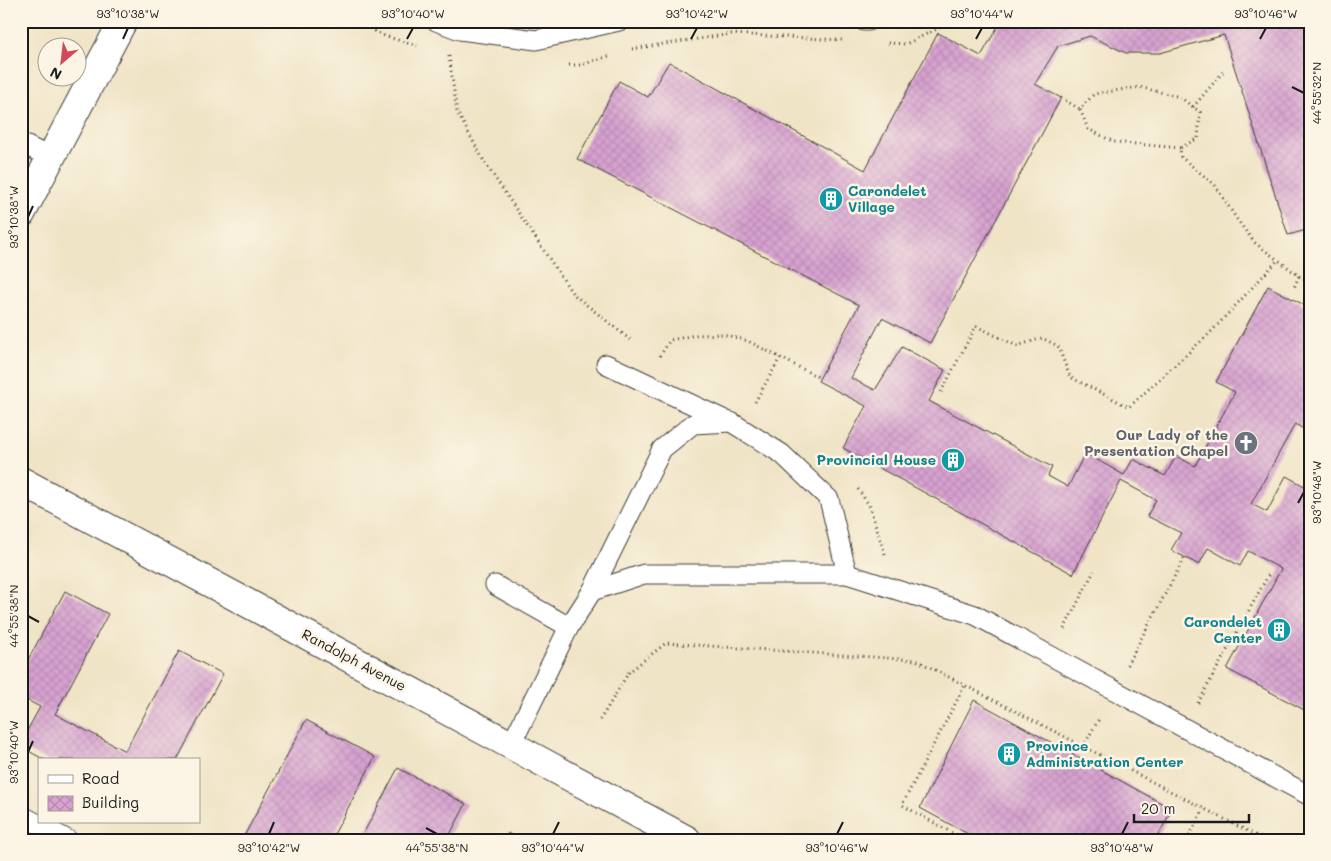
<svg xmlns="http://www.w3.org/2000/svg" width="1331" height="861" viewBox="0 0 1331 861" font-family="Mali,sans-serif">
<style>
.building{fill:url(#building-cross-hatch)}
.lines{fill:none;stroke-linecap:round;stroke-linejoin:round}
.lane-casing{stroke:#3c3a36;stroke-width:21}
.secondary-casing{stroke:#3c3a36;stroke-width:30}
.path{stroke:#3c3a36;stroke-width:3;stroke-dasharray:1 4;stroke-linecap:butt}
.lane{stroke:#fff;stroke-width:19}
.secondary{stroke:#fff;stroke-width:28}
.ticks{fill:none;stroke:#1c1c1c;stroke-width:2}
.labels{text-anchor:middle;stroke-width:5;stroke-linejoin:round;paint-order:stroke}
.culture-label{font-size:14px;font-weight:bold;fill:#0d838f;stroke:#fcf5e5;text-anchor:start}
.worship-label{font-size:14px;font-weight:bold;fill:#5b616d;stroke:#fcf5e5;text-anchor:end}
.street-label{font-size:14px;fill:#1c1c1c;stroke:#fcf5e5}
.neatline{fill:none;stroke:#1c1c1c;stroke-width:2}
.ticks-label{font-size:12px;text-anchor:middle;fill:#1c1c1c}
</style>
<defs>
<pattern id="building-cross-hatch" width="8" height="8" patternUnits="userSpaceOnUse" patternTransform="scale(1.25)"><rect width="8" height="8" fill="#d7a1d0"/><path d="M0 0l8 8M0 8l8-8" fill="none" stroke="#b88ab2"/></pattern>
</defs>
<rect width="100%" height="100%" fill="#fcf5e5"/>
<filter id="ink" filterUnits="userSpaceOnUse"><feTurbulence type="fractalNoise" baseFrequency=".02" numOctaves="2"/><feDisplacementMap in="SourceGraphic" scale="10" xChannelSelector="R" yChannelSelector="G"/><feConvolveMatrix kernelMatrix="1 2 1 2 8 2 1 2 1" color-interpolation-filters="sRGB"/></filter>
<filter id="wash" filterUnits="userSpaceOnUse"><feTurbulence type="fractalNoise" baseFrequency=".0096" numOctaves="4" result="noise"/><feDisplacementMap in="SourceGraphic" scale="20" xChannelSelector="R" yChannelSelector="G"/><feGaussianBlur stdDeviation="1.12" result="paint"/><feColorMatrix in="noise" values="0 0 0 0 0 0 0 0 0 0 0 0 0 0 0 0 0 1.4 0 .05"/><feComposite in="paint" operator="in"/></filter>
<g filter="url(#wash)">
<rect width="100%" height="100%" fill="#f0e4c6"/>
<g id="blocks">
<!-- building -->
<g class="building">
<path d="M1001,21H1310V229L1288,235L1224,35L1160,53H1126L1090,36L1058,46L1035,84L1061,98L930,343L882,318L851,378L875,390L902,347L945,370L929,401L1052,467L1048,476L1068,487L1085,453L1124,475L1133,459L1165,476L1176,456L1195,466L1235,392L1216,382L1268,286L1310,308V425L1307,431L1295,424L1251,504L1267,512L1286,476L1310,489V713L1227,669L1281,569L1248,551L1240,566L1208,548L1199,565L1171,550L1181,533L1147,516L1156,500L1121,481L1073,574L843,448L866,406L818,381L859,305L577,159L619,81L648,97L669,62L865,170L938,33L981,56Z"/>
<path d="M65,591L108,614L55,714L125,751L179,651L223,674L177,760H45L21,747V742L40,707L21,697V673Z"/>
<path d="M974,700L1172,809L1156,840H979L920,808Z"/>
<path d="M306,720L375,757L331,840H242Z"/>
<path d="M398,768L466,804L447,840H360Z"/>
<path d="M508,833L519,840H504Z"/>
</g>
</g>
</g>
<g filter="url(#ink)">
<use href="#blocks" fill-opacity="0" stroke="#3c3a36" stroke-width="1"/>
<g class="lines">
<!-- lane casing -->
<g class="lane-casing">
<g id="lane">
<path d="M436,21L460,30L536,40L619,21"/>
<path d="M864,21H868"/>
<path d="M21,143L51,158"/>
<path d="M606,364L727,421"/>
<path d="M495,585L569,627"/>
<path d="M592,591L662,449L693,424L731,422L782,454L829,499L847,574"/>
<path d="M511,745L569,627L592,591L644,574H847L975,615L1310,796"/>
<path d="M21,815L68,840"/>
</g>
</g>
<!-- secondary casing -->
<g class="secondary-casing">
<g id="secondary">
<path d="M21,214L123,21"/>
<path d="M21,481L687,840"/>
</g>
</g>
<!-- path -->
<g class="path">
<path d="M357,21L382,35L417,46"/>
<path d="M888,43L906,44L943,26L945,21"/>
<path d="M632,49L731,34L842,40"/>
<path d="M449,56L457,112L485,163L573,294L633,342"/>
<path d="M569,65H581L609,56"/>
<path d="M1061,98L1080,109"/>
<path d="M1193,107L1223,72"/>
<path d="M1180,148L1114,142L1088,129L1080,109L1094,94L1139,87L1180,97L1200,112L1198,138L1180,148L1181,157L1215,185L1236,218L1254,242L1278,260"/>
<path d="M1299,276L1310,281"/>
<path d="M660,356L670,340L696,335L723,334L748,341L820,378"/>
<path d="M941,392L976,326L1017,346L1042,338L1058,346L1070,377L1129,407L1209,334L1278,260L1299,276L1293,290"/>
<path d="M755,402L780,358"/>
<path d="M858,489L869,505L885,554"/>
<path d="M1064,629L1094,571"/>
<path d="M1127,665L1185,557"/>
<path d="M1198,703L1270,572"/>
<path d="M600,720L629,672L666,643L916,660L1265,840"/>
<path d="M1083,747L1100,717"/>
<path d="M965,840L902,805L965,685"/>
<path d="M1187,840L1204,809"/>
</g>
<!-- lane -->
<use href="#lane" class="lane"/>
<!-- secondary -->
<use href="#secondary" class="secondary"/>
</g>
</g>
<!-- ticks -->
<path class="ticks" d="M123,39L128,28M407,39L413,28M691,39L697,28M976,39L982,28M1260,39L1266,28M1292,87L1304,93M28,217L33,206M1298,503L1304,492M28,616L39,622M28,752L33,741M426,828L437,834M269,834L274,822M553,834L559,822M837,834L843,822M1122,834L1128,822"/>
<!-- icons -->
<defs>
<g id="building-disc" transform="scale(1.25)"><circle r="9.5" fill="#0f9aa8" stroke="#fcf5e5"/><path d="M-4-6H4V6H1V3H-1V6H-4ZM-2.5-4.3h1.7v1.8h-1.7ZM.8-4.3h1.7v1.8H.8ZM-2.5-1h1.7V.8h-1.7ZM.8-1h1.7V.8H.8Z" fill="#fff"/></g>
<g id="church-disc" transform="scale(1.25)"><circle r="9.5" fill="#6b7280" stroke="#fcf5e5"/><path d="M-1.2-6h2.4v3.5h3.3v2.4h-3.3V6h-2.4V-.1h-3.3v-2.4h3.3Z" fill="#fff"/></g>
</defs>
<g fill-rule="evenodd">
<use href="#building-disc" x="831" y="199"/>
<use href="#church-disc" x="1246" y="443"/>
<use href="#building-disc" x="953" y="460"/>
<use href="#building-disc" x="1279" y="630"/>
<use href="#building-disc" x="1009" y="754"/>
</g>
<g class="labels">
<!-- culture labels -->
<g class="culture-label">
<text x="848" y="196">Carondelet<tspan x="848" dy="16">Village</tspan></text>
<text x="936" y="465" text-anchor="end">Provincial House</text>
<text x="1262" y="627" text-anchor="end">Carondelet<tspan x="1262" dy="16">Center</tspan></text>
<text x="1026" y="751">Province<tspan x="1026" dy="16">Administration Center</tspan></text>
</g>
<!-- worship labels -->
<g class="worship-label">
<text x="1228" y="440">Our Lady of the<tspan x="1228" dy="16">Presentation Chapel</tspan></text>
</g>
<!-- street labels -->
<g class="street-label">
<text transform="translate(354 660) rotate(28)" y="5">Randolph Avenue</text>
</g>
</g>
<!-- margin -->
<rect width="1331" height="861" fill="none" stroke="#fcf5e5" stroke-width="55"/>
<!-- legend -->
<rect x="38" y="758" width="162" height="65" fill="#fcf5e5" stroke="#a29e95"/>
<rect x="48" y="775" width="25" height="8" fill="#ffffff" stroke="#a29e95"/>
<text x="82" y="784" font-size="15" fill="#1c1c1c">Road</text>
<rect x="48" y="796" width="25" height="15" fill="url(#building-cross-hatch)" stroke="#a29e95"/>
<text x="82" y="808" font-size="15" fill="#1c1c1c">Building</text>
<!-- north arrow -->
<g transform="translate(62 62) rotate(208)"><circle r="24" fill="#fcf5e5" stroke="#a29e95"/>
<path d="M0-4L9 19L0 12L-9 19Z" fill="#d1495b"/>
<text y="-8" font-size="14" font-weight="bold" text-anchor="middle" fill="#1c1c1c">N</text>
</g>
<!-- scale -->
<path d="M1134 814v8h115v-8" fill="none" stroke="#1c1c1c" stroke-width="2.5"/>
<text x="1141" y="814" font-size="15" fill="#1c1c1c" stroke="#fcf5e5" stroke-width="4" paint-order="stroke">20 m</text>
<rect x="28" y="28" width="1276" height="806" class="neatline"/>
<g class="ticks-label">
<text x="128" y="18">93°10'38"W</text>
<text x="413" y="18">93°10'40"W</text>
<text x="697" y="18">93°10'42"W</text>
<text x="982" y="18">93°10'44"W</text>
<text x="1266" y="18">93°10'46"W</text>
<text transform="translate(1317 93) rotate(-90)" y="4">44°55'32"N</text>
<text transform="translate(14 217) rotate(-90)" y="4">93°10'38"W</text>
<text transform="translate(1317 492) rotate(-90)" y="4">93°10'48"W</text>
<text transform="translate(14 616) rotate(-90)" y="4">44°55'38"N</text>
<text transform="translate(14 752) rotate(-90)" y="4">93°10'40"W</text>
<text x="269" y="852">93°10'42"W</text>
<text x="437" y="852">44°55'38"N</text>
<text x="553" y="852">93°10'44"W</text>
<text x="837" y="852">93°10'46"W</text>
<text x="1122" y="852">93°10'48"W</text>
</g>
</svg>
